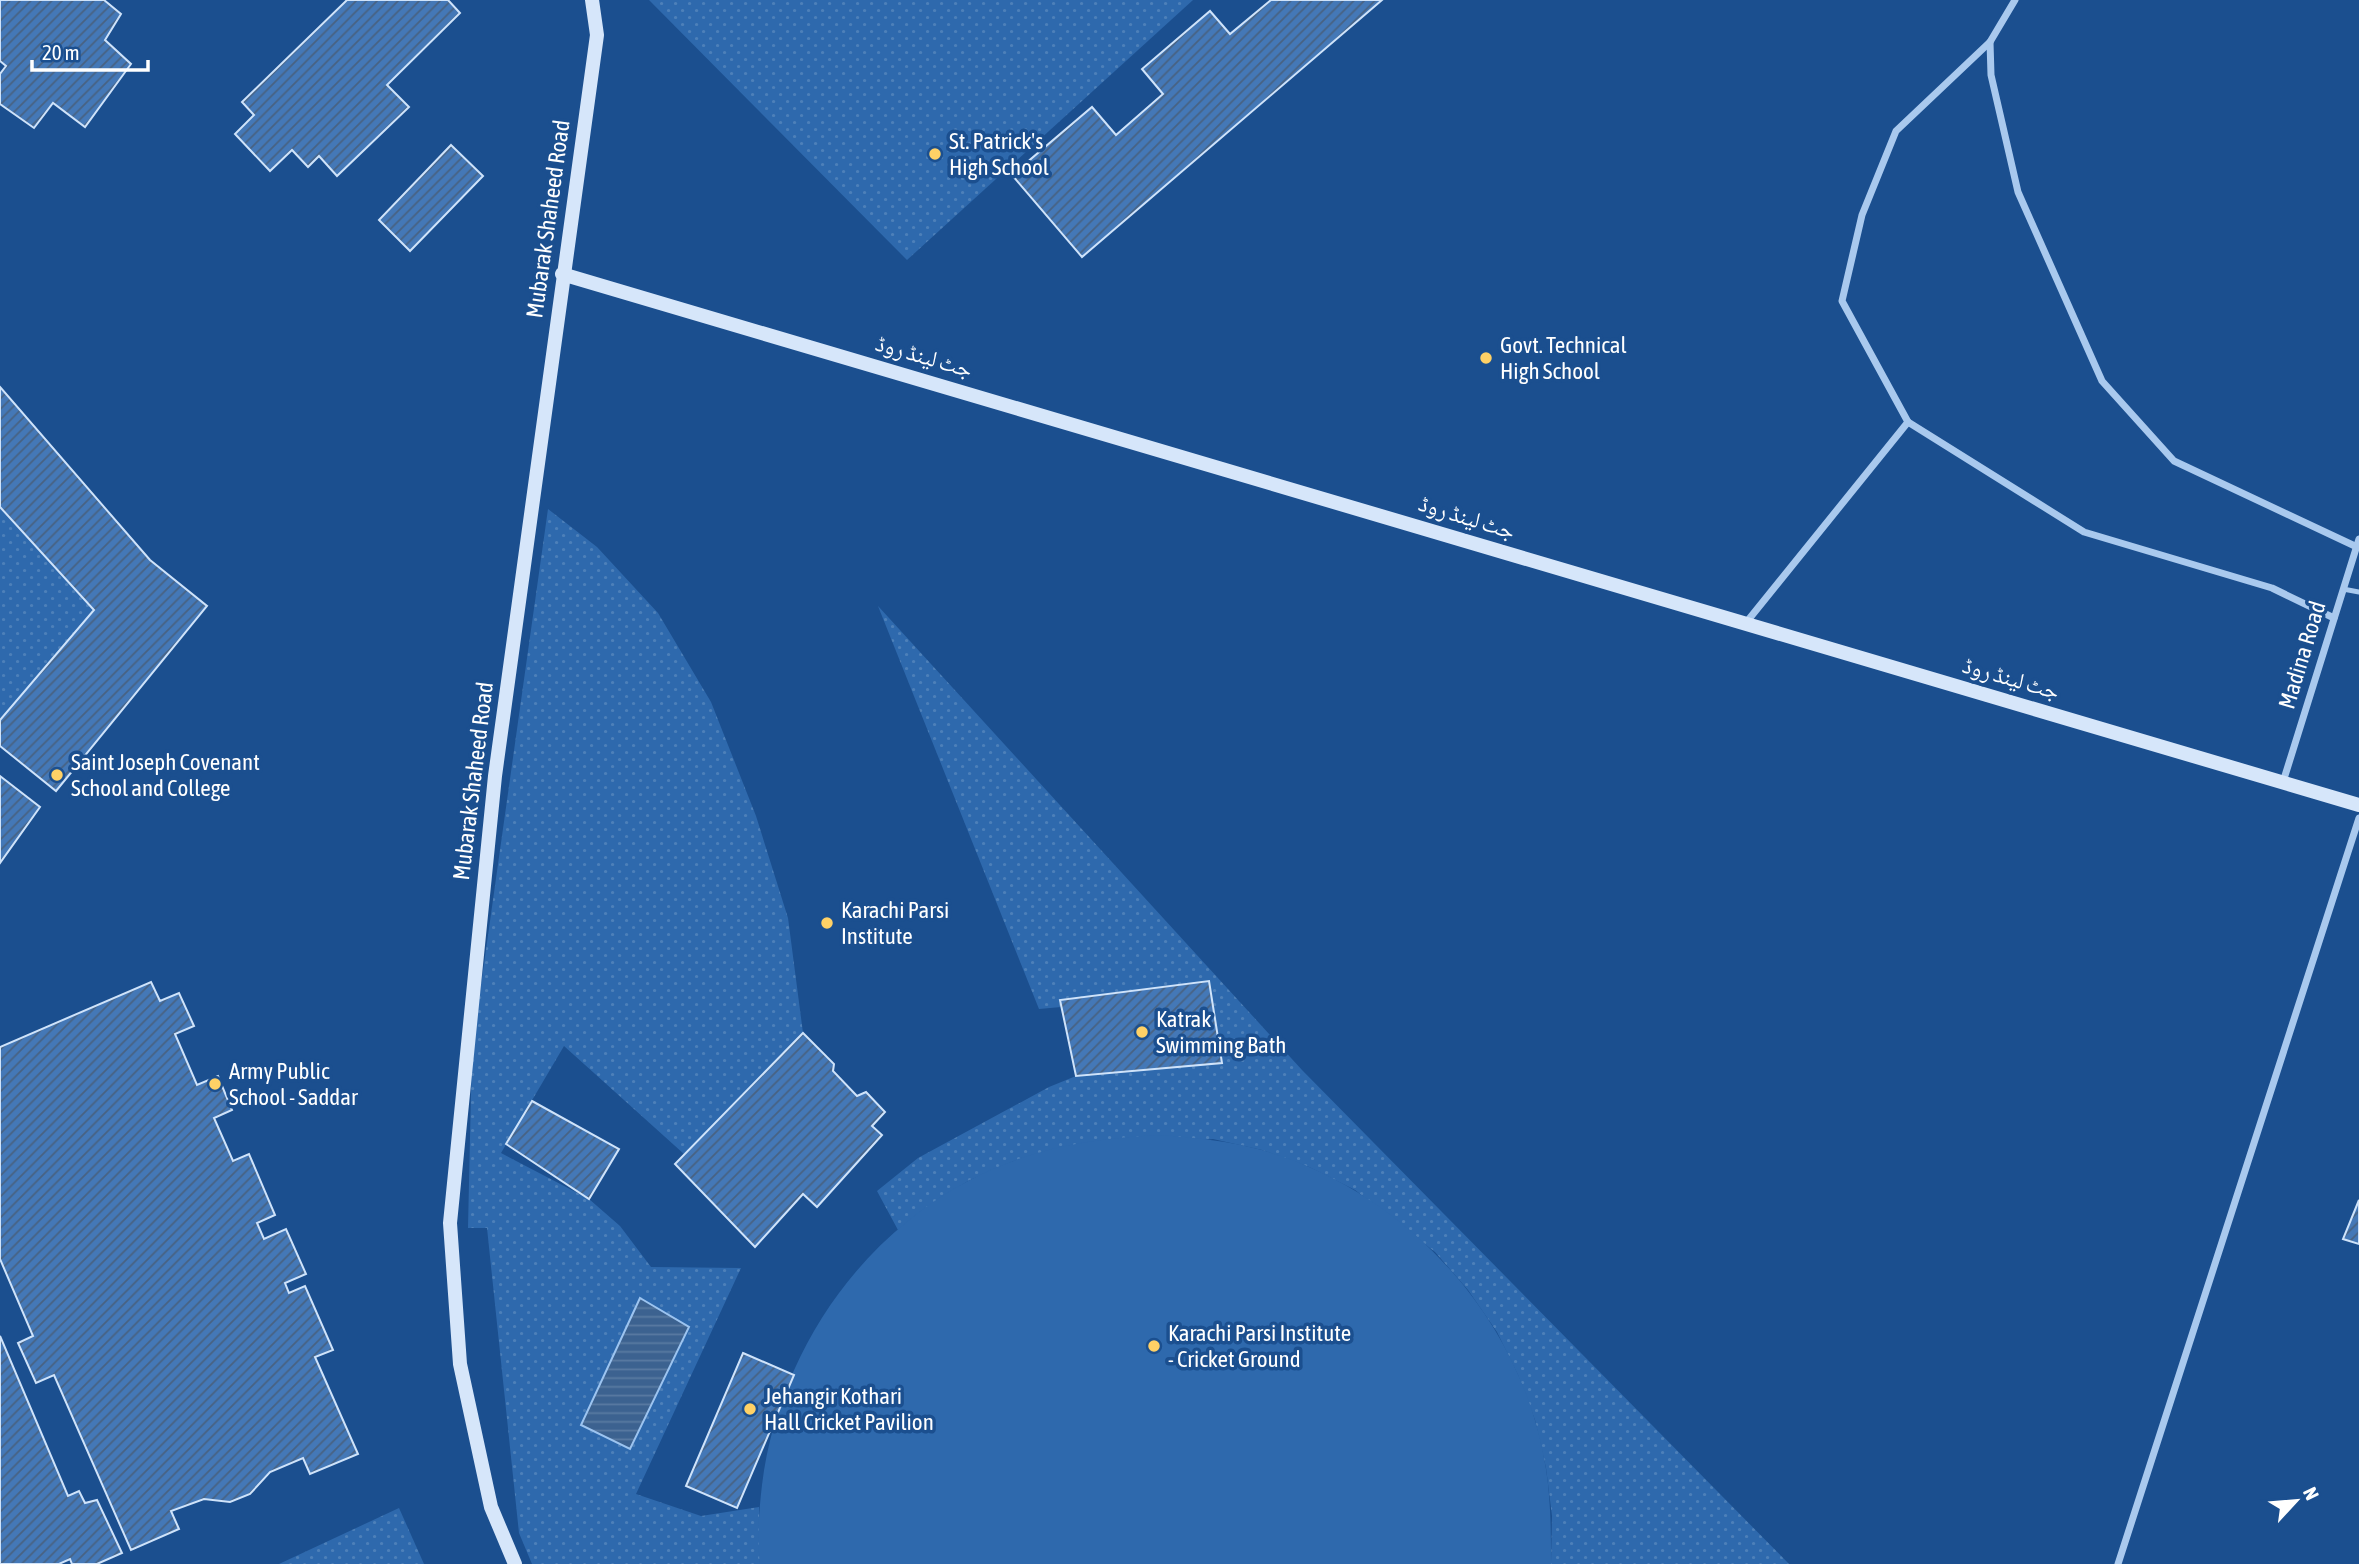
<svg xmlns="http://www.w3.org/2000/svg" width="2359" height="1564" viewBox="0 0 2359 1564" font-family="'Asap Condensed','Noto Naskh Arabic',sans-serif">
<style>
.grass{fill:url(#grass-dots)}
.pitch{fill:#2e69ad}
.water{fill:url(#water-rules);stroke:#9cc4f0;stroke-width:2}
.building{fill:url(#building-hatch);stroke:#cfe3fa;stroke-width:2}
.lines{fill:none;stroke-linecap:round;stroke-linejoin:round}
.lane{stroke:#a9c9ee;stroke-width:5}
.street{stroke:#a9c9ee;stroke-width:7}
.secondary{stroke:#d6e6fa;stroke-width:14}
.poi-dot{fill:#ffd166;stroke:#1b4f8f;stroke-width:2.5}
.labels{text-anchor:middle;stroke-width:7;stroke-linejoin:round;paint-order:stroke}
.poi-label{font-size:23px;fill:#fff;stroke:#1b4f8f;text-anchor:start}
.street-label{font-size:23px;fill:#fff;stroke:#1b4f8f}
</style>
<defs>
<pattern id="grass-dots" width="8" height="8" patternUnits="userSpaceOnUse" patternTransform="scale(1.75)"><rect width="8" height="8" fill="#2e69ad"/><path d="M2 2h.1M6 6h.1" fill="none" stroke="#4d80b9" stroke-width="1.8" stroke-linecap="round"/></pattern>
<pattern id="water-rules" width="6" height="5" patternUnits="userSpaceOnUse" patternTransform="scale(1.75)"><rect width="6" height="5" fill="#3c6290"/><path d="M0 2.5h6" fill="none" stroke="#597aa1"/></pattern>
<pattern id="building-hatch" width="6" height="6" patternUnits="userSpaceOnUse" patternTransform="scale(1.75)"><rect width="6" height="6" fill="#4478b7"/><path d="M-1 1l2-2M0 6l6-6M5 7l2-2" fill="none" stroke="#486282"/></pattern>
</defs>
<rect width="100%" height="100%" fill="#1b4f8f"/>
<!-- grass -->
<g class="grass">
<path d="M649,0H1193L907,260Z"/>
<path d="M0,507L94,610L0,720Z"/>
<path d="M548,509L597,547L658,613L711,702L756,816L788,918L803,1033L684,1154L564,1046L501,1153L589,1199L620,1226L651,1267L741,1268L636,1494L701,1516L759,1507L760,1564H532L519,1533L487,1228H468L472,1049Z"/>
<path d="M878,606L1302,1070L1789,1564H1551L1552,1516L1546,1468L1535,1420L1518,1375L1497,1332L1468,1290L1435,1252L1355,1190L1309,1167L1262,1150L1213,1139L1014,1161L968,1181L926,1208L898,1230L877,1191L918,1158L1049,1087L1076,1076L1222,1063L1060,1000L1061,1007L1039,1009Z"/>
<path d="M399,1508L424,1564H279Z"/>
</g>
<!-- pitch -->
<path class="pitch" d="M1162,1135C1196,1138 1229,1141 1262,1150C1406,1191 1523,1319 1546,1469C1551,1501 1551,1532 1551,1564H760C757,1538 759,1510 762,1485C778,1358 854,1242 968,1181C1030,1148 1093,1138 1162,1135Z"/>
<!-- water -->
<path class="water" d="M640,1298L689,1327L630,1449L581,1425Z"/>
<!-- building -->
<g class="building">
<path d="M0,0H104L121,14L105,40L131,64L85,127L53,103L34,128L0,104V74L6,66L0,61Z"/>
<path d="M347,0H448L460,13L387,85L409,107L337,176L319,156L308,167L292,150L270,171L235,134L254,115L242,102Z"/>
<path d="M1271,0H1382L1082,257L1012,175L1092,107L1116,135L1163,94L1142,69L1210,11L1230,34Z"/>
<path d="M451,145L483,176L410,251L379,220Z"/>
<path d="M0,387L150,560L207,606L56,791L0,746V720L94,610L0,507Z"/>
<path d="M0,776L40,807L0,863Z"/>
<path d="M1209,981L1222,1063L1076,1076L1060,1000Z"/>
<path d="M151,982L160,1001L179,993L194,1026L175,1034L197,1085L218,1076L232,1110L214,1118L233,1161L249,1154L275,1215L257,1223L264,1239L286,1229L306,1274L285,1283L289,1293L305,1286L333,1350L315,1357L358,1454L310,1474L303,1458L270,1472L250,1494L230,1502L204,1499L171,1511L179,1529L131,1550L54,1375L36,1383L18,1343L33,1336L0,1259V1047Z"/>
<path d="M803,1033L834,1064L833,1071L857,1096L866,1092L885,1112L872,1126L882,1135L817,1207L803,1194L755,1247L675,1164Z"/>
<path d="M532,1101L619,1149L589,1199L506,1144Z"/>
<path d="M2359,1200V1244L2343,1239Z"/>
<path d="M0,1336L68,1496L79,1491L85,1503L97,1500L122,1553L97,1564H72L70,1559L59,1564H0Z"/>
<path d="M743,1353L794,1375L737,1508L686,1486Z"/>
</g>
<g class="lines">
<!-- lane -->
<path class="lane" d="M2343,589L2359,592"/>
<!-- street -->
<g class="street">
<path d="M2015,0L1990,42L1991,75L2018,192L2102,381L2174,461L2357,547"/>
<path d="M1908,422L2084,532L2272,588L2334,618"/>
<path d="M1745,624L1908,422L1842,301L1862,215L1896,131L1990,42"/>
<path d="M2283,782L2359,539"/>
<path d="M2118,1564L2359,818"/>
</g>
<!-- secondary -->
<g class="secondary">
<path d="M562,274L2359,805"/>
<path d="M515,1564L491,1507L460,1364L450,1223L495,776L597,35L592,0"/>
</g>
</g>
<!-- markers -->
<g class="poi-dot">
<circle cx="935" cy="154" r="7"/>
<circle cx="1486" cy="358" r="7"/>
<circle cx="57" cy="775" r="7"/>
<circle cx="827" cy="923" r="7"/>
<circle cx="1142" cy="1032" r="7"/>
<circle cx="215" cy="1084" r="7"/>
<circle cx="1154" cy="1346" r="7"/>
<circle cx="750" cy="1409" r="7"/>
</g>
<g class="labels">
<!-- poi labels -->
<g class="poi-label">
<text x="949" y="149">St. Patrick's<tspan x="949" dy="26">High School</tspan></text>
<text x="1500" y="353">Govt. Technical<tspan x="1500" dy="26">High School</tspan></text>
<text x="71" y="770">Saint Joseph Covenant<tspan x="71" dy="26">School and College</tspan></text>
<text x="841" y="918">Karachi Parsi<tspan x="841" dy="26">Institute</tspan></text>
<text x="1156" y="1027">Katrak<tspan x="1156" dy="26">Swimming Bath</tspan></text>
<text x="229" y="1079">Army Public<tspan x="229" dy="26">School - Saddar</tspan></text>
<text x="1168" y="1341">Karachi Parsi Institute<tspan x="1168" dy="26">- Cricket Ground</tspan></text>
<text x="764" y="1404">Jehangir Kothari<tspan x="764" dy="26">Hall Cricket Pavilion</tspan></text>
</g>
<!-- street labels -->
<g class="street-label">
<text transform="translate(548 219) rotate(-82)" y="8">Mubarak Shaheed Road</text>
<text transform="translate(924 356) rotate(16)" y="8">جٹ لینڈ روڈ</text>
<text transform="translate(1467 517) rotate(17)" y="8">جٹ لینڈ روڈ</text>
<text transform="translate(2302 655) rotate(-73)" y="8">Madina Road</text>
<text transform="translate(2011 678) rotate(16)" y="8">جٹ لینڈ روڈ</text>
<text transform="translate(473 781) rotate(-83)" y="8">Mubarak Shaheed Road</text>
</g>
</g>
<!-- north arrow -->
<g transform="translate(2296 1501) rotate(64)" stroke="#1b4f8f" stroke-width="5" paint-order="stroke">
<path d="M0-5L12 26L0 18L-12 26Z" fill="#ffffff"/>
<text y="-10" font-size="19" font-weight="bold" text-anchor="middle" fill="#ffffff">N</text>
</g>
<!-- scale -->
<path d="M32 60v10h116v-10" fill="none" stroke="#ffffff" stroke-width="3.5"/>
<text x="42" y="60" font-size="21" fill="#ffffff" stroke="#1b4f8f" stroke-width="5" paint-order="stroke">20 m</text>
</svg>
